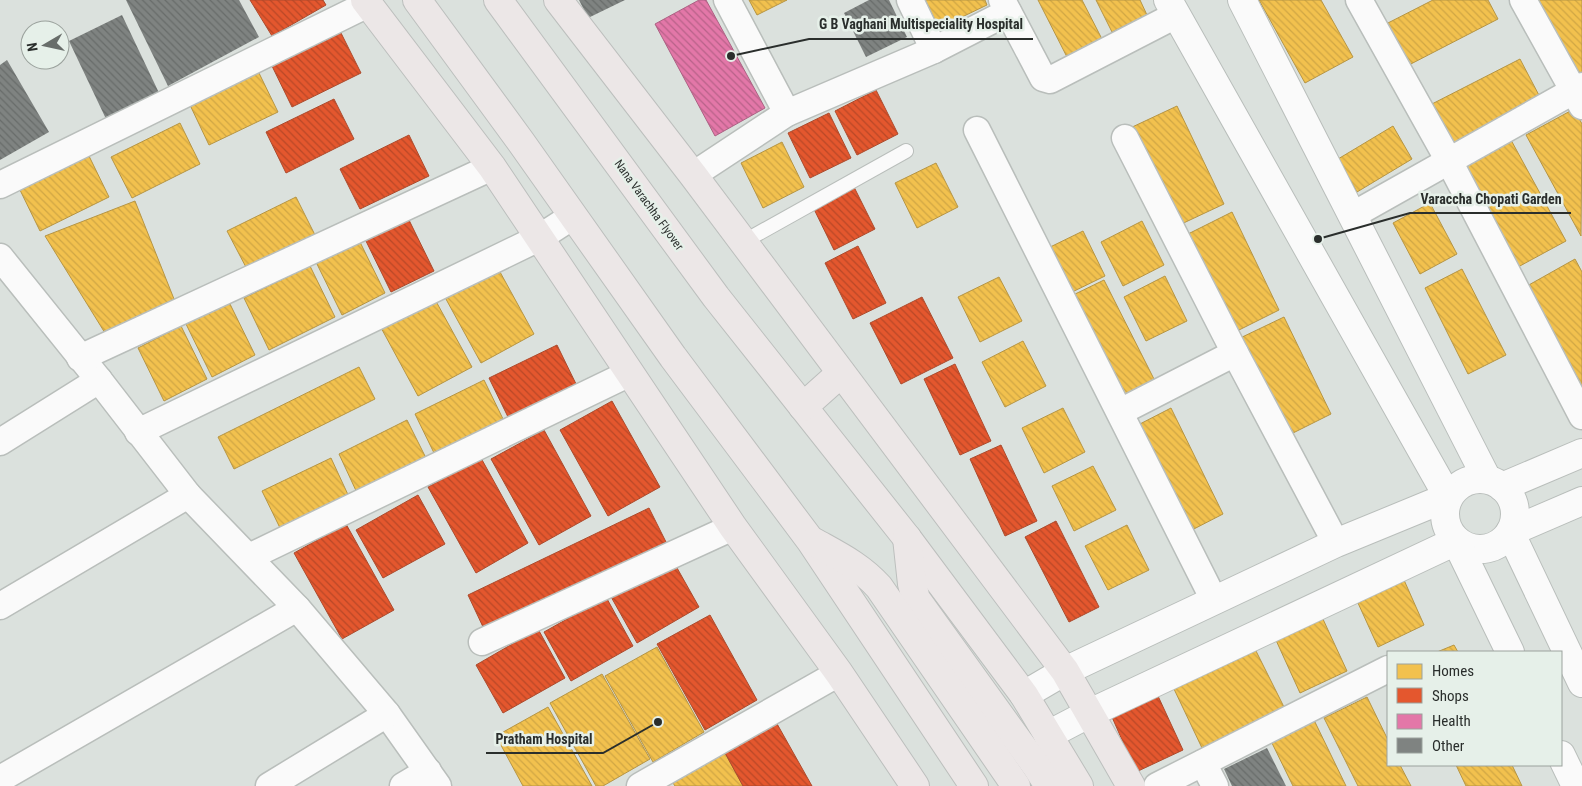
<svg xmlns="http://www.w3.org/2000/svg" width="1582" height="786" viewBox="0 0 1582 786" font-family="'Roboto Condensed',sans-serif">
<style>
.homes{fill:url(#homes-back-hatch);stroke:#b69544}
.shops{fill:url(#shops-back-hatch);stroke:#ac4b2d}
.health{fill:url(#health-back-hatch);stroke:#ac6183}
.building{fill:url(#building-back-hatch)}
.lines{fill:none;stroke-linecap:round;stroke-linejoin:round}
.lane-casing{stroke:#b9bebb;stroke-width:16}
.street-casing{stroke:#b9bebb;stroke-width:29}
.secondary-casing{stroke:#b9bebb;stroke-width:30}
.primary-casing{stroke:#bcbfbd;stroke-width:30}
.lane{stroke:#fafafa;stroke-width:14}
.street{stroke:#fafafa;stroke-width:26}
.secondary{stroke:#fafafa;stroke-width:28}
.primary{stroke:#ece7e7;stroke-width:28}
.labels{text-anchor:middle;stroke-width:5;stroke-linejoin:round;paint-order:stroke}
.street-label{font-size:12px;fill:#2a2e2c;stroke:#e6f0e9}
.leader{fill:none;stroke:#2a2e2c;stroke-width:2}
.callout-dot{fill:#2a2e2c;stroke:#e6f0e9;stroke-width:2}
.callout-label{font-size:14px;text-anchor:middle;font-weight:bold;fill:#2a2e2c;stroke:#e6f0e9;stroke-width:5;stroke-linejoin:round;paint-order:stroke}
</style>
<defs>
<pattern id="homes-back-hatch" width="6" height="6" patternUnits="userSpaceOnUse" patternTransform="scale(1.25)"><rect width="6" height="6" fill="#f2c14e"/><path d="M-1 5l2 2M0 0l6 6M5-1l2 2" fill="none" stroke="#d0a644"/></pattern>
<pattern id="shops-back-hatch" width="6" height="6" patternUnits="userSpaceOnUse" patternTransform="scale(1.25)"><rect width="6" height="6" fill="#e4572e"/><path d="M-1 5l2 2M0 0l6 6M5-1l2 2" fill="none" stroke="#b94827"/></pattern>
<pattern id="health-back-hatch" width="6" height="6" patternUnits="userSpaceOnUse" patternTransform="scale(1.25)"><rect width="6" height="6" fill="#e377a8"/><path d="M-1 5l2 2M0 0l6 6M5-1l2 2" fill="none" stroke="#b86289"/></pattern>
<pattern id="building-back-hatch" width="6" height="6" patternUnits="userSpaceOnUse" patternTransform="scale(1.25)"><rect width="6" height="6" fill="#7f8381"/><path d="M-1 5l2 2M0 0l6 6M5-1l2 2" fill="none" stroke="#686c6a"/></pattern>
</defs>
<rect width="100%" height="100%" fill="#dbe1dd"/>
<!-- homes -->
<g class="homes">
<path d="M749,0H787L757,15Z"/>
<path d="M925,0H985L987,5L939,28Z"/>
<path d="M1038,0H1082L1103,41L1068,59Z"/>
<path d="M1096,0H1140L1147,15L1112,32Z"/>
<path d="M1259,0H1321L1353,57L1305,83Z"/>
<path d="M1433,0H1488L1498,19L1405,67L1384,25Z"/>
<path d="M1533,0H1582V78L1577,81Z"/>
<path d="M1520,59L1542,101L1449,148L1428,106Z"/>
<path d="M258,71L278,112L209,145L190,105Z"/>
<path d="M1177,106L1224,204L1175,227L1128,129Z"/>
<path d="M1574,109L1582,124L1581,236L1526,135Z"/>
<path d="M180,123L200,164L132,198L111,157Z"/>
<path d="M1393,126L1412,159L1357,192L1338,159Z"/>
<path d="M1511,140L1566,241L1518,267L1463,167Z"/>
<path d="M782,142L804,187L763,208L741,163Z"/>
<path d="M89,156L109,197L40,231L20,190Z"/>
<path d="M936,163L958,207L917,228L895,183Z"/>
<path d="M296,197L316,237L248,271L227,231Z"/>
<path d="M135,201L176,304L105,333L45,236Z"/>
<path d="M1430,203L1457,254L1420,274L1393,223Z"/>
<path d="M1232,212L1279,310L1231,334L1184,236Z"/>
<path d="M1142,221L1164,265L1123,286L1101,242Z"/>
<path d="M1083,231L1105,276L1064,296L1042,251Z"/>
<path d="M359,240L385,293L342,315L316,262Z"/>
<path d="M1575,259L1582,272V386L1527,286Z"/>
<path d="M494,261L534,334L481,363L441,290Z"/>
<path d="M310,266L335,317L269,350L244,298Z"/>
<path d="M1462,269L1506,355L1468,374L1425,288Z"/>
<path d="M1165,276L1187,321L1146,341L1124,297Z"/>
<path d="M999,277L1022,321L980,342L958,297Z"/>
<path d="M1104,280L1157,385L1122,403L1069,297Z"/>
<path d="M432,294L472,367L418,396L379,324Z"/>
<path d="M229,302L255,355L212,377L186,324Z"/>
<path d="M1284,317L1331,414L1283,438L1236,340Z"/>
<path d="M181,326L207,379L164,401L138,348Z"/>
<path d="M1023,341L1046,386L1005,407L982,362Z"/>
<path d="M359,367L375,399L234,469L218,437Z"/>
<path d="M484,380L504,421L435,455L415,414Z"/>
<path d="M1063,408L1085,452L1044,473L1022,428Z"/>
<path d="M1171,408L1223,514L1188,532L1136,426Z"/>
<path d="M407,420L427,460L358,495L339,454Z"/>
<path d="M331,458L350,499L282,532L262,491Z"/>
<path d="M1093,466L1116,510L1074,531L1052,486Z"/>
<path d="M1127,525L1149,570L1108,590L1085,546Z"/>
<path d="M1400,571L1424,625L1378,647L1353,592Z"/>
<path d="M1322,617L1347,671L1300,693L1275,638Z"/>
<path d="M1454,645L1458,652H1437Z"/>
<path d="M657,647L704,732L653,762L605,676Z"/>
<path d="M1255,649L1284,707L1202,748L1174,689Z"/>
<path d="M602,674L650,759L603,786H596L550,703Z"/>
<path d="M1367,697L1388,740V765H1400L1411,786H1358L1324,718Z"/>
<path d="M548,707L592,786H523L496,736Z"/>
<path d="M1314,720L1346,786H1293L1271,741Z"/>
<path d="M724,751L743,786H675L671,780Z"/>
<path d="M1456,765H1512L1522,786H1466Z"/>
</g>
<!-- shops -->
<g class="shops">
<path d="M250,0H323L326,5L272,36Z"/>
<path d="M341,33L361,73L292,107L272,66Z"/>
<path d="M876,90L898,134L857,155L835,111Z"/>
<path d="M334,99L354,139L286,173L266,132Z"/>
<path d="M829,113L851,158L810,178L788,133Z"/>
<path d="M409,135L429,176L360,209L340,169Z"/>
<path d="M853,185L875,229L834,250L812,205Z"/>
<path d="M408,218L434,271L391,292L365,239Z"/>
<path d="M858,246L886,303L853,319L825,263Z"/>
<path d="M922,297L953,358L901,384L870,323Z"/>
<path d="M557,345L577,386L509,419L489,378Z"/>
<path d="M955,364L991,441L960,455L924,379Z"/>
<path d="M612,401L660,487L608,516L560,430Z"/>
<path d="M544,430L591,516L539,545L491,459Z"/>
<path d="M1001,445L1037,521L1005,536L970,459Z"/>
<path d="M481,458L528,543L476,573L428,487Z"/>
<path d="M418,495L445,544L383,578L356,530Z"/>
<path d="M649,508L666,542L484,629L468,595Z"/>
<path d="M1056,521L1099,607L1069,622L1025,537Z"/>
<path d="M346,524L394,610L342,639L294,553Z"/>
<path d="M672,559L699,607L637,643L610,595Z"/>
<path d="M606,597L633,646L571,681L544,632Z"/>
<path d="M710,615L757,700L705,730L657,644Z"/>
<path d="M538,629L565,678L503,713L476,665Z"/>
<path d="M1158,696L1183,750L1136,772L1112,717Z"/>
<path d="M776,722L812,786H743L724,751Z"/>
</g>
<!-- health -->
<path class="health" d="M699,0H706L765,108L715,136L655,24Z"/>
<!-- building -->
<g class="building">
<path d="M126,0H239L259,37L168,86Z"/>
<path d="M579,0H625L588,18Z"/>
<path d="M869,0H889L907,37L866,57L844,13Z"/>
<path d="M122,15L160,95L107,121L69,41Z"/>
<path d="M7,60L49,132L0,160V65Z"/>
<path d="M1267,748L1286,786H1232L1224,769Z"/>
</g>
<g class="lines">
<!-- lane casing -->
<g class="lane-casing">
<path id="lane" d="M743,242L906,151"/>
</g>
<!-- street casing -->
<g class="street-casing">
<g id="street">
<path d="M727,0L787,113"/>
<path d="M910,0L934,50"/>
<path d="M1002,0L1043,78L1050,80L1176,15"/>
<path d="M1359,0L1449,161L1582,416"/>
<path d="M1523,0L1582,106"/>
<path d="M977,130L1214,600"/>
<path d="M1125,138L1235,353L1336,543"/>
<path d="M693,175L787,113L934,50L1008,12"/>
<path d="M0,185L368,4"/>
<path d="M1353,215L1582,86"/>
<path d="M0,257L99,380L188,495L297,608L387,714L438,786"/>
<path d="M80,358L492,167"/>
<path d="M1120,412L1235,353"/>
<path d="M138,432L539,238L573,216"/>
<path d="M0,442L99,380"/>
<path d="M249,557L630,373"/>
<path d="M0,606L188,495"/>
<path d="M482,642L733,527"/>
<path d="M1203,763L1215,786"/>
<path d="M0,779L297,608"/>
<path d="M269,786L387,714"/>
<path d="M403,786L428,771"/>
<path d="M640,786L839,673"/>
<path d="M1157,786L1388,669"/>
</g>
</g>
<!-- secondary casing -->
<g class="secondary-casing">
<g id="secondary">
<path d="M1242,0L1487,479"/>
<circle cx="1480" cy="514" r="35"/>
<path d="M1502,487L1582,453"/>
<path d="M1582,501L1510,532L1582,683"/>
<path d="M1024,695L1065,671L1336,543L1448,497L1168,0"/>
<path d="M1048,735L1090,713L1456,541L1510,652"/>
<path d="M1561,755L1576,786"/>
</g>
</g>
<!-- primary casing -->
<g class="primary-casing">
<g id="primary">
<path d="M365,0L492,167L733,527L839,673L915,786"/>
<path d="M417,0L521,142L673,357L810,540L974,786"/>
<path d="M498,0L716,297L907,538L1024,695L1079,786"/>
<path d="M558,0L693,175L1065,671L1131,786"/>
<path d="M803,407L841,373"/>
<path d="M907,538L912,584L916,599L1037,767L1049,786"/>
<path d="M814,542C839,556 860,566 879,587L1016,786"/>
</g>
</g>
<!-- lane -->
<use href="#lane" class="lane"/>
<!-- street -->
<use href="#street" class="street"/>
<!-- secondary -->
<use href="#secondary" class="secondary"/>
<!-- primary -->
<use href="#primary" class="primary"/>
</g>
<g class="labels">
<!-- street labels -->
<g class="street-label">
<text transform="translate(649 205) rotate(54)" y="4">Nana Varachha Flyover</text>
</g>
</g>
<!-- callouts -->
<path class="leader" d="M731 56L809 39H1033M1318 239L1410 213H1571M658 722L603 753H486"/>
<g class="callout-dot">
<circle cx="731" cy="56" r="5"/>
<circle cx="1318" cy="239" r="5"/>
<circle cx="658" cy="722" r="5"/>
</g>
<g class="callout-label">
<text x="921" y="29">G B Vaghani Multispeciality Hospital</text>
<text x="1491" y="204">Varaccha Chopati Garden</text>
<text x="544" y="744">Pratham Hospital</text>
</g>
<!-- legend -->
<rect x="1387" y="651" width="175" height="115" fill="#e6f0e9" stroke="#9ba29d"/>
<rect x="1397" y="664" width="25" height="15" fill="#f2c14e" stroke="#9ba29d"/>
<text x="1432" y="676" font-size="15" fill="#2a2e2c">Homes</text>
<rect x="1397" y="688" width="25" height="15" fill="#e4572e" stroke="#9ba29d"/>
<text x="1432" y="701" font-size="15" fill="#2a2e2c">Shops</text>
<rect x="1397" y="714" width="25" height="15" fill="#e377a8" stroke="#9ba29d"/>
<text x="1432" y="726" font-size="15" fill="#2a2e2c">Health</text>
<rect x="1397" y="738" width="25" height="15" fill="#7f8381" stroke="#9ba29d"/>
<text x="1432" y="751" font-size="15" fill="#2a2e2c">Other</text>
<!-- north arrow -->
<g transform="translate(45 45) rotate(261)"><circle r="24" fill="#e6f0e9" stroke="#9ba29d"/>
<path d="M0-4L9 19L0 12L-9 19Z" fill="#686d6a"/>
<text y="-8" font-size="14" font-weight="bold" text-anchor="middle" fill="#2a2e2c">N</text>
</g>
</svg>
